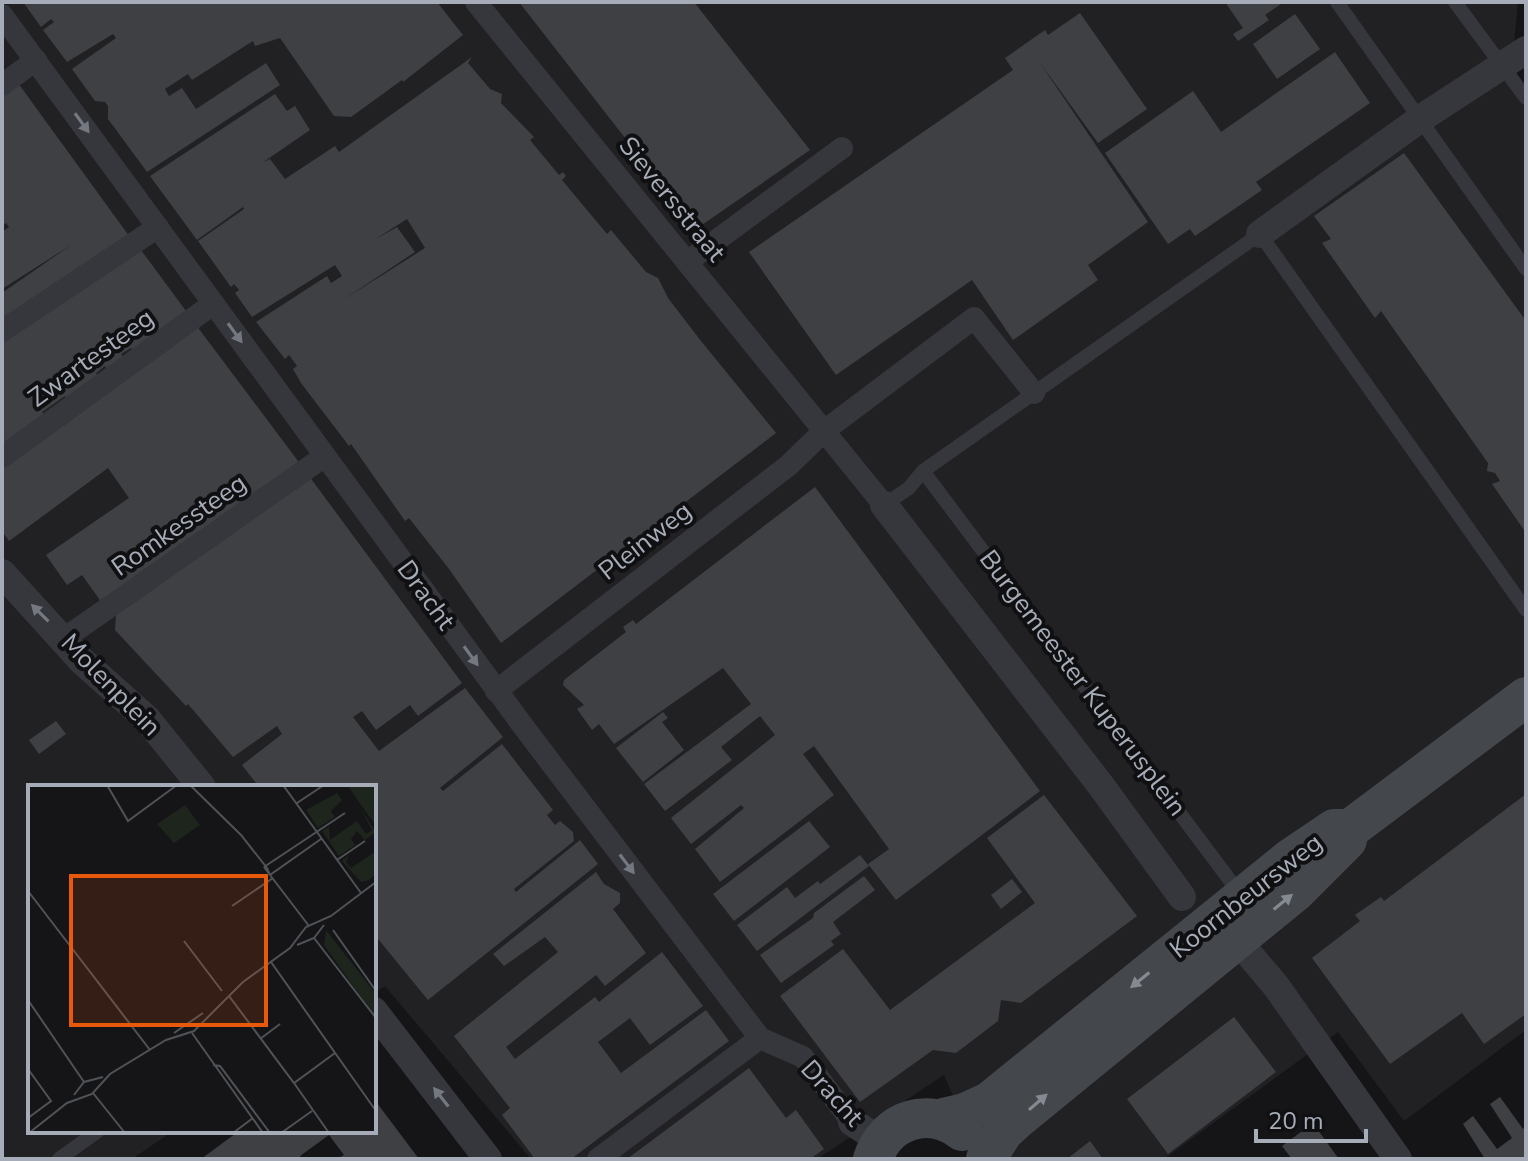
<svg xmlns="http://www.w3.org/2000/svg" width="1528" height="1161" font-family="'Nunito Sans',sans-serif">
<style>
.built{fill:#212124}
.building{fill:#3f4044;fill-rule:evenodd}
.lines{fill:none;stroke-linecap:round;stroke-linejoin:round}
.service{stroke:#36373c;stroke-width:14}
.pedestrian{stroke:#36373c;stroke-width:22}
.minor{stroke:#36373c;stroke-width:28}
.secondary{stroke:#44474c;stroke-width:40}
.oneway{fill:#747880}
.oneway2{fill:#848992}
.labels{text-anchor:middle;dominant-baseline:central;stroke-width:8;stroke-linejoin:round;paint-order:stroke}
.street-label{font-size:26px;fill:#a6adb8;stroke:#101012}
.inset-road{fill:none;stroke:#4f5257;stroke-width:2}
.view{fill:#e8590c;fill-opacity:0.15;stroke:#e8590c;stroke-width:4}
.inset-edge{fill:none;stroke:#a6adb8;stroke-width:4}
</style>
<rect width="100%" height="100%" fill="#151517"/>
<path class="built" d="M2,2H1518L1512,66L1526,87V1030L1404,1121L1338,1032L1164,1159H980L944,1075L817,1159H531L385,986L374,993V787H30V1131H173L132,1159H2Z"/>
<g class="building">
<path d="M23,2H437L463,35L403,82L402,80L351,117L334,116L280,38L255,46L253,41L192,80L188,74L165,89L169,96L182,88L196,109L266,63L280,85L147,172L108,119V106L105,102L95,101L72,69L116,38L113,34L67,62L43,30L54,22L51,19L41,27Z"/>
<path d="M519,2H694L810,150L696,229Z"/>
<path d="M1225,2H1284L1265,15L1269,20L1238,41L1233,34L1243,28Z"/>
<path d="M1080,13L1147,109L1098,143L1038,60L1148,222L1088,265L1098,280L1013,340L972,280L836,375L749,252L1013,70L1005,58L1045,30L1048,35Z"/>
<path d="M1295,14L1320,49L1277,79L1253,44Z"/>
<path d="M1335,52L1370,103L1256,182L1262,190L1195,236L1190,229L1168,244L1105,153L1193,91L1221,132Z"/>
<path d="M472,57L468,63L490,89L502,94L501,103L534,137L530,140L559,175L563,172L566,176L562,180L607,234L611,230L646,272L658,278L668,298L701,341L776,433L501,643L449,569L409,518L405,521L351,444L349,446L301,383L293,369L297,366L289,355L285,359L256,322L327,276L331,283L342,276L335,265L252,317L235,293L239,290L234,284L231,287L198,241L244,209L243,207L197,240L150,176L275,94L287,111L295,106L310,130L262,163L270,159L285,179L335,146L339,152ZM407,219L425,248L343,300L415,252L397,227L374,240Z"/>
<path d="M18,83L132,240L2,326V293L71,245L2,289V232L9,227L6,223L2,226V96Z"/>
<path d="M1404,153L1526,321V533L1492,484L1500,481L1495,473L1487,471L1488,463L1381,311L1375,318L1322,243L1331,239L1314,216Z"/>
<path d="M138,246L189,315L136,354L131,348L121,354L125,359L108,372L105,366L96,373L99,379L69,402L65,396L42,412L46,417L2,449V338Z"/>
<path d="M193,321L301,465L102,603L82,575L67,585L46,555L129,498L108,468L9,541L2,531V462Z"/>
<path d="M309,476L462,683L418,716L410,705L376,730L362,711L353,717L379,751L465,688L503,737L440,788L443,791L502,744L553,810L547,815L555,825L560,821L573,832L574,841L514,889L516,892L580,840L598,864L428,1000L374,934V787H259L242,765L282,734L277,726L233,757L188,704L186,706L115,630L116,614L238,530L235,526Z"/>
<path d="M815,487L1040,791L896,900L868,864L889,849L814,746L803,754L834,795L720,882L695,849L744,808L741,805L691,844L671,818L775,735L760,716L721,747L732,760L665,811L644,784L751,704L723,668L614,744L599,724L592,730L577,709L584,705L563,685L564,680L626,632L623,627L633,620L636,624Z"/>
<path d="M663,712L668,718L662,722L684,750L643,782L616,748Z"/>
<path d="M56,721L66,734L39,754L29,740Z"/>
<path d="M1526,794V1014L1484,1044L1462,1013L1390,1064L1312,958L1360,921L1355,915L1381,897L1384,901Z"/>
<path d="M1044,795L1137,916L1021,1003L1001,1000L998,1021L956,1053L933,1050L860,1102L780,996L843,949L890,1010L1035,903L987,838Z"/>
<path d="M809,821L830,847L734,921L713,894Z"/>
<path d="M860,855L869,866L757,951L737,925L787,887L795,898L818,881L820,884Z"/>
<path d="M596,872L604,884L620,893V903L613,909L646,953L605,986L596,975L506,1047L515,1059L595,997L599,1002L662,952L703,1006L650,1045L630,1018L598,1042L621,1073L706,1010L729,1041L571,1159H535L502,1115L510,1108L454,1036L558,952L545,937L504,966L493,954Z"/>
<path d="M864,876L875,890L833,922L841,934L831,941L834,945L781,983L760,955L813,918L814,913Z"/>
<path d="M1012,879L1022,892L1001,909L991,895Z"/>
<path d="M1234,1017L1276,1072L1168,1154L1127,1099Z"/>
<path d="M749,1068L786,1118L796,1110L824,1149L810,1159H627Z"/>
<path d="M1500,1097L1523,1129L1526,1125V1159H1485L1463,1124L1473,1116L1497,1149L1512,1138L1490,1104Z"/>
<path d="M374,1099L419,1159H337L344,1155L329,1135L300,1156L302,1159H201L239,1131H374Z"/>
<path d="M1313,1123L1333,1151L1339,1159H1292L1282,1146Z"/>
<path d="M1090,1141L1103,1159H1067Z"/>
</g>
<g class="lines">
<g class="service">
<path d="M1337,2L1526,269"/>
<path d="M1455,2L1526,98"/>
<path d="M884,505L909,488L923,471"/>
<path d="M1241,895L923,471L1260,234L1526,610"/>
<path d="M59,1159L98,1131"/>
</g>
<g class="pedestrian">
<path d="M476,2L884,505"/>
<path d="M2,15L523,726L750,1025L760,1038L803,1057L852,1122"/>
<path d="M2,85L36,60"/>
<path d="M687,262L842,148"/>
<path d="M2,331L158,227"/>
<path d="M2,457L213,304"/>
<path d="M65,638L325,456"/>
<path d="M496,691L789,465L824,431L974,318L1034,393"/>
<path d="M598,1159L760,1038"/>
</g>
<g class="minor">
<path d="M1260,234L1420,119L1526,50"/>
<path d="M884,505L1102,787L1182,897"/>
<path d="M2,573L82,661L147,719L202,787"/>
<path d="M1237,940L1276,986L1398,1159"/>
<path d="M374,1011L488,1159"/>
<path d="M852,1122L881,1141"/>
</g>
<g class="secondary">
<path d="M1350,829L1526,697"/>
<path d="M939,1119L965,1113L989,1102L1291,858L1334,829H1350"/>
<path d="M873,1159C886,1119 929,1106 962,1131"/>
<path d="M986,1159L1003,1132L1016,1120L1295,892L1347,840"/>
</g>
</g>
<defs><path id="oneway-solid" d="M-6-.8H1V-3.2L6.5 0L1 3.2V.8H-6Z" transform="scale(2)"/></defs>
<g class="oneway">
<use href="#oneway-solid" transform="translate(82 123) rotate(54)"/>
<use href="#oneway-solid" transform="translate(235 333) rotate(54)"/>
<use href="#oneway-solid" transform="translate(40 613) rotate(-135)"/>
<use href="#oneway-solid" transform="translate(471 656) rotate(54)"/>
<use href="#oneway-solid" transform="translate(627 864) rotate(53)"/>
<use href="#oneway-solid" transform="translate(441 1097) rotate(-128)"/>
</g>
<g class="oneway2">
<use href="#oneway-solid" transform="translate(1283 902) rotate(-39)"/>
<use href="#oneway-solid" transform="translate(1140 980) rotate(141)"/>
<use href="#oneway-solid" transform="translate(1038 1102) rotate(-41)"/>
</g>
<g class="labels">
<g class="street-label">
<text transform="translate(672 199) rotate(51)">Sieversstraat</text>
<text transform="translate(91 358) rotate(-36)">Zwartesteeg</text>
<text transform="translate(179 525) rotate(-35)">Romkessteeg</text>
<text transform="translate(645 541) rotate(-38)">Pleinweg</text>
<text transform="translate(426 595) rotate(54)">Dracht</text>
<text transform="translate(1083 683) rotate(53)">Burgemeester Kuperusplein</text>
<text transform="translate(111 685) rotate(46)">Molenplein</text>
<text transform="translate(1246 896) rotate(-38)">Koornbeursweg</text>
<text transform="translate(832 1093) rotate(48)">Dracht</text>
</g>
</g>
<g transform="translate(28 785)">
<rect width="348" height="348" fill="#151517"/>
<path d="M319,0H348V41ZM309,8L314,15L303,26L307,32L290,43L278,25ZM157,20L172,40L146,58L129,39ZM331,21L348,47L337,55L329,46L323,54L327,60L311,71L294,46L301,42L302,55L329,36L338,49L344,45ZM348,66V89L341,95L333,97L314,76L321,70L318,77L323,83ZM298,145L348,209V233L296,160Z" fill="#1d251d"/>
<path class="inset-road" d="M79,0L100,36L149,0M162,0L213,50L239,83L242,90L236,82M255,0L333,108M269,18L296,0M309,75L337,56M236,82L317,28M0,106L122,265M204,121L245,93M281,141L242,90L293,54M305,145L348,206M286,153L348,233M156,156L194,206M269,160L286,153L296,140M243,177L348,326M215,197L262,163L278,142L303,131L348,97M201,211L266,298L307,268M0,215L56,297M146,248L175,228M164,248L235,348M232,254L252,239M185,280L192,281L242,348M0,284L23,316L0,333M266,298L301,348M65,308L97,348M46,310L56,297L75,292M1,348L39,318L64,309L82,289L138,255L166,246L215,197M205,348L225,333M253,348L284,326"/>
<path class="view" d="M43,91H238V240H43Z"/>
<rect width="348" height="348" class="inset-edge"/>
</g>
<rect width="1528" height="1161" fill="none" stroke="#a6adb8" stroke-width="8"/>
<path d="M1256 1129v12h110v-12" fill="none" stroke="#a6adb8" stroke-width="4"/>
<text x="1268" y="1129" font-size="24" fill="#a6adb8" stroke="#101012" stroke-width="6" paint-order="stroke">20 m</text>
</svg>
